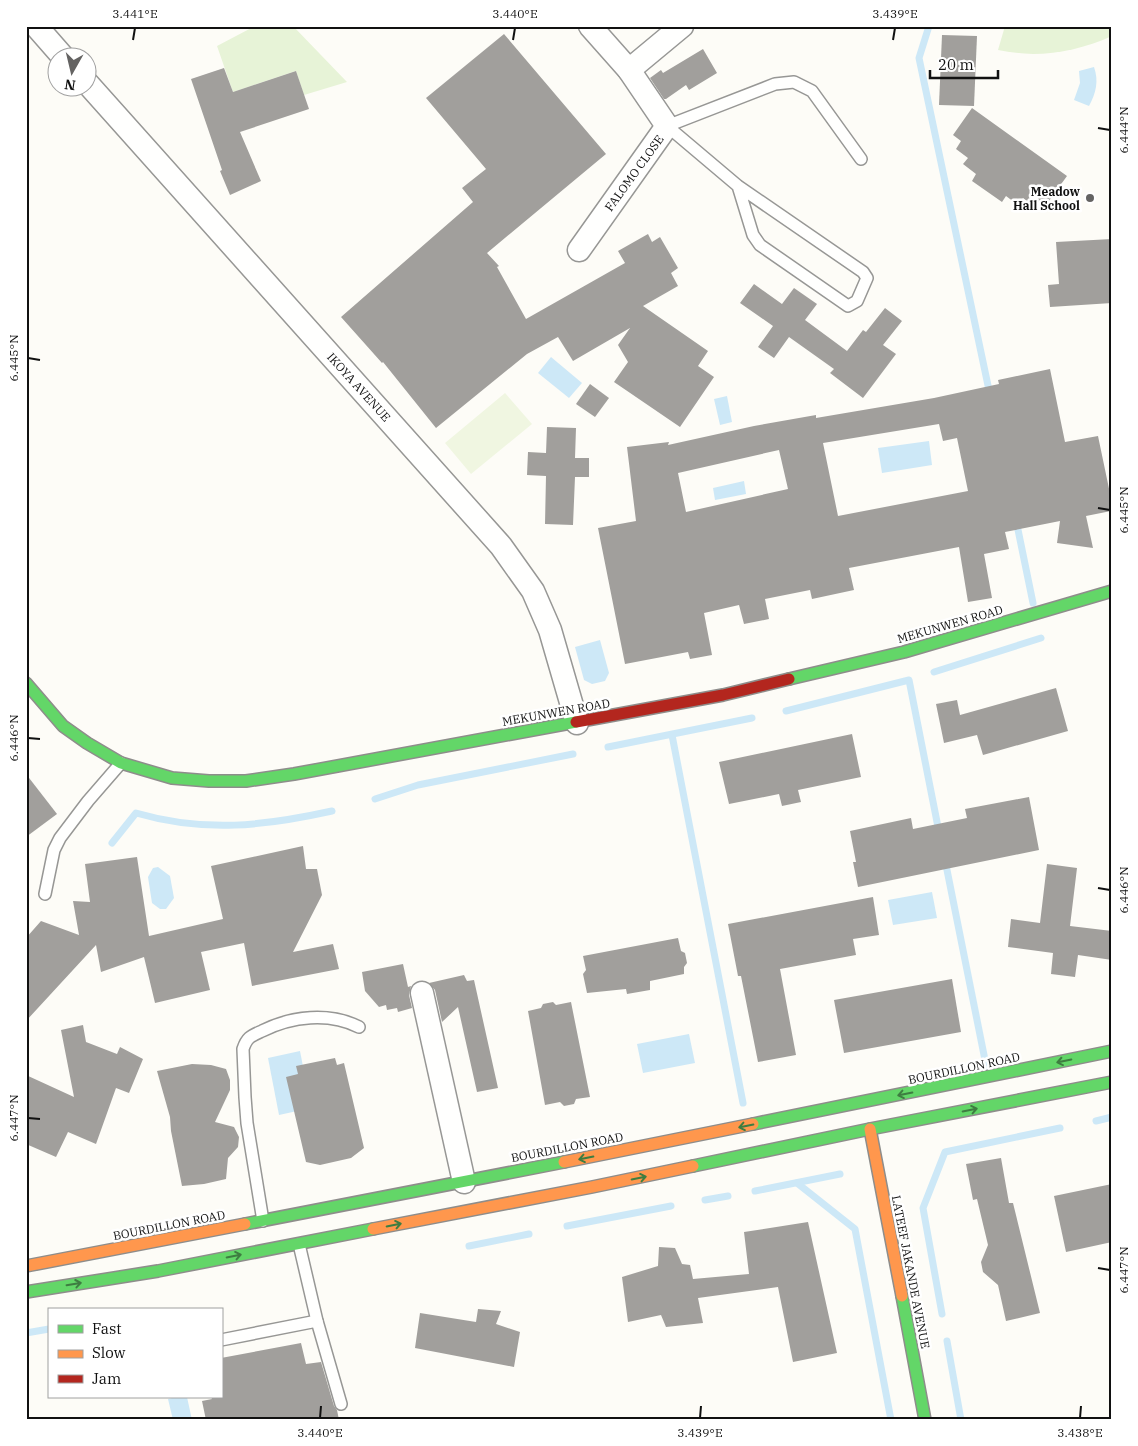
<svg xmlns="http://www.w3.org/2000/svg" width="1138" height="1446" font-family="'IBM Plex Serif',serif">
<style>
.green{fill:#e7f3d7}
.pitch{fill:#f0f6e1}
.water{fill:#cde8f7}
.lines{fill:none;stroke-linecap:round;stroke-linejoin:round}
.stream{stroke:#cde8f7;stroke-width:7}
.building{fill:#a19f9c;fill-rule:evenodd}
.lane-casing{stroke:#979795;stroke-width:14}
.street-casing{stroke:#979795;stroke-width:25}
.fast-casing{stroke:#8e8d8b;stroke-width:14}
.slow-casing{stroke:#8e8d8b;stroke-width:14}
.jam-casing{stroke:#8e8d8b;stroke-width:14}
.lane{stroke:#fffffe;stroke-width:11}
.street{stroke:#fffffe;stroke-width:22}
.fast{stroke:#63d668;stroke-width:11}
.slow{stroke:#ff974d;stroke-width:11}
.jam{stroke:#b3261e;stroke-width:11}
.oneway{stroke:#3e7d41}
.ticks{fill:none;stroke:#111;stroke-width:2}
.poi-dot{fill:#646362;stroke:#fff;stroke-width:2}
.labels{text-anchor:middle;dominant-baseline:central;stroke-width:5;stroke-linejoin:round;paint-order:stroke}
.street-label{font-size:12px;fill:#111;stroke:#fff}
.poi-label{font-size:12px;font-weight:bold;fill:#111;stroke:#fff;text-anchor:end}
.neatline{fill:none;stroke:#111;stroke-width:2}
.ticks-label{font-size:12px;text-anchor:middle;fill:#111}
</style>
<rect width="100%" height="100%" fill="#fdfcf7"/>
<g class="green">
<path d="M255,26H293L347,82L304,95L296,71L233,92L217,46Z"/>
<path d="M1005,26H1112V36C1088,47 1059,54 1033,54C1021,54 1009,52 998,50Z"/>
</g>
<path class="pitch" d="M505,393L532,424L471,474L445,443Z"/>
<g class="water">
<path d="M1094,67C1099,81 1096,93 1089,106L1074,100L1080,83L1079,71Z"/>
<path d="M551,357L582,383L569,398L538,373Z"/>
<path d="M727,396L732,422L720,425L714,399Z"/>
<path d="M929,441L932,465L882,473L878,448Z"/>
<path d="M744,481L746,494L715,500L713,488Z"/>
<path d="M600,640L609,673L605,681L592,684L584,680L575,647Z"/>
<path d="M158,867L170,876L174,898L166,909H160L152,903L148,877L153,868Z"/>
<path d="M932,892L937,918L893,925L888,900Z"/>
<path d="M689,1034L695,1063L643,1073L637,1044Z"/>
<path d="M300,1051L311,1108L279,1115L268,1058Z"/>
<path d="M176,1397H187L192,1420H173L168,1399Z"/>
</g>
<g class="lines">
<g class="stream">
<path d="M929,26L919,58L990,395"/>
<path d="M1016,520L1033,603"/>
<path d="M934,672L1041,638"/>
<path d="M786,711L909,680L939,832"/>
<path d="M672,735L743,1103"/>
<path d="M608,747L752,718"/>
<path d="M375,799L418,785L573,754"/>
<path d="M112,843L136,813C205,833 264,826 332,811"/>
<path d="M945,860L987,1070"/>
<path d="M1096,1121L1112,1117"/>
<path d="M797,1183L855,1229L891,1420"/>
<path d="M755,1191L840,1174"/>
<path d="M705,1200L728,1196"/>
<path d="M567,1226L671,1206"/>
<path d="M469,1246L529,1234"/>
<path d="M942,1314L923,1208L945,1152L1060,1128"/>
<path d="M26,1333L49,1329"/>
<path d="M947,1341L961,1420"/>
</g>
</g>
<g class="building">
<path d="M504,34L606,154L487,253L499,266L497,267L526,319L625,263L618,251L648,234L652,242L660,237L678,268L671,273L678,286L643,306L708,351L698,366L714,377L680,427L614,382L628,362L618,345L630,328L573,361L558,337L527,354L436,428L383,362L382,363L341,317L473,202L462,188L486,169L426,98Z"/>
<path d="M942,35L977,36L974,106L939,105Z"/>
<path d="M703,49L717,73L689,90L686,85L666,99H664L650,78L661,70L663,73Z"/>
<path d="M224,68L233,92L296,71L309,109L240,132L261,181L230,195L220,171L222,170L191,79Z"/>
<path d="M972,108L1067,176L1046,205L1040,200L1035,207L1023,198L1018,205L1006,196L1002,202L972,181L976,174L963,164L968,158L956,149L961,141L953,135Z"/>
<path d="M1112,239V303L1050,307L1048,285L1059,284L1056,242Z"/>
<path d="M754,284L782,304L794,288L817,304L805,320L847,351L863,330L866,332L885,308L902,321L883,345L896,354L863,398L830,373L834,369L789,337L774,358L758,347L773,326L740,303Z"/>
<path d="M1050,369L1065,442L1098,436L1112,503L1111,511L1086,516L1093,548L1057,543L1060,521L1005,532L1009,549L984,554L992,598L968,602L959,547L849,568L854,590L812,599L810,590L765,599L769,619L744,624L739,605L704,613L712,655L690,659L688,652L625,664L598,528L636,521L627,447L669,442L668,445L754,426L816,415V418L934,398L999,384L998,380ZM939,424L943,441L957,438L968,491L838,516L823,443ZM779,450L788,489L686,512L678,473Z"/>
<path d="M590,384L609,398L595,417L576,404Z"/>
<path d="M547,427L576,428L575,458H589V477H575L573,525L545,524L546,476L527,475L528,452L546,453Z"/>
<path d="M1056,688L1068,731L983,755L977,735L944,743L936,704L957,700L960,715Z"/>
<path d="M852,734L861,777L798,790L801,802L782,806L779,794L729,804L719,762Z"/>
<path d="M26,774L57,814L26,837Z"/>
<path d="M1029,797L1039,850L858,887L853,862H856L850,831L911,818L913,829L967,818L965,809Z"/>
<path d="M303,846L306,869H317L322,895L293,952L333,944L339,969L252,986L244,943L201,952L210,990L155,1003L144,957L101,972L96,945L26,1021V938L41,921L79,935L73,901L90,902L85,864L137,857L149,936L223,919L211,866Z"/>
<path d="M1047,864L1077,868L1070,926L1112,931V960L1078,955L1075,977L1051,974L1053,953L1008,947L1011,919L1040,923Z"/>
<path d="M873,897L879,935L853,939L856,955L780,969L796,1055L758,1062L741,976H738L728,924Z"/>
<path d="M678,938L681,951L685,953L687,963L684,967V974L650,981V990L627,994L626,989L587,993L583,974L586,970L583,956Z"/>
<path d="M403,964L408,987L411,986L409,995L412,1008L398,1012L397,1008L387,1010L386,1005L379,1007L365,991L362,972Z"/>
<path d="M464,975L467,981L474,980L498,1088L477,1092L458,1007L442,1022L435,990L429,983Z"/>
<path d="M952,979L961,1032L844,1053L834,1000Z"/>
<path d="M553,1002L556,1005L571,1002L590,1097L576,1099L574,1104L564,1106L560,1102L545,1105L528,1011L541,1008L543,1004Z"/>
<path d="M83,1025L86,1042L117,1054L120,1047L143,1059L129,1093L116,1088L96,1144L68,1132L56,1157L26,1144V1075L74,1097L61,1030Z"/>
<path d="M335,1058L337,1065L344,1063L364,1148L351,1158L320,1165L306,1162L286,1077L298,1074L296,1066Z"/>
<path d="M192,1064L211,1065L226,1069L230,1080V1090L215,1122L234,1127L239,1137L238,1147L228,1158L226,1179L204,1184L182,1186L171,1131L170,1117L157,1071Z"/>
<path d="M1001,1158L1009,1203H1013L1040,1313L1006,1321L998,1285L983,1272L981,1262L988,1245L977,1199L973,1200L966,1164Z"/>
<path d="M1112,1184V1242L1066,1252L1054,1196Z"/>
<path d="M808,1222L837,1353L793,1362L778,1287L698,1298L703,1323L666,1327L661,1315L628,1322L622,1277L658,1266L659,1247L675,1248L682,1264L690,1265L693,1279L749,1274L744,1232Z"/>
<path d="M478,1309L501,1311L496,1324L520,1332L514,1367L415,1348L420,1313L476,1322Z"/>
<path d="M301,1343L306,1364L321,1362L334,1406L337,1410L339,1420H206L202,1401L212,1399L211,1397H221V1358Z"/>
</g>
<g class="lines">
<defs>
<g id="lane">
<path d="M738,186L753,235L760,245L848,306L857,301L867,278L863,272L738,186L667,126L775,84L794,82L812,91L861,159"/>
<path d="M45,894L54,850L60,838L88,801L121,763"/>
<path d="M263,1221L247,1123L245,1097L243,1049C247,1037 251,1036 262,1031C292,1016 329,1012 359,1027"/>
<path d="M299,1244L317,1321L341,1404"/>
<path d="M221,1340L317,1321"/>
</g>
<g id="street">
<path d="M36,26L64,58"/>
<path d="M629,70L682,26"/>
<path d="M88,84L501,546L533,591L550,630L577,723"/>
<path d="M579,250L667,126L629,70L590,26"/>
<path d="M422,993L464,1182"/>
</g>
<g id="fast">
<path d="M789,679L904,652L1112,591"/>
<path d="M26,683L63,726L87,743L121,763L172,778L209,781H246L294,774L576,722"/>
<path d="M753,1124L1112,1051"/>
<path d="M693,1166L870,1129L1112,1082"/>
<path d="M245,1224L564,1162"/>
<path d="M26,1292L158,1271L373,1229"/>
<path d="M902,1296L925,1420"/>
</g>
<g id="slow">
<path d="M870,1129L902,1296"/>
<path d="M564,1162L753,1124"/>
<path d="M373,1229L592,1187L693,1166"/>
<path d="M26,1266L245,1224"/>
</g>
<path id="jam" d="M576,722L723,695L789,679"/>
</defs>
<use href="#lane" class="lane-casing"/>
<use href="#street" class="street-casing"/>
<use href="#fast" class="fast-casing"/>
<use href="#slow" class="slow-casing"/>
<use href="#jam" class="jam-casing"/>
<use href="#lane" class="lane"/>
<use href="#street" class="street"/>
<use href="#fast" class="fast"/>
<use href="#slow" class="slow"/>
<use href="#jam" class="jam"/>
</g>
<defs><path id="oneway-shaft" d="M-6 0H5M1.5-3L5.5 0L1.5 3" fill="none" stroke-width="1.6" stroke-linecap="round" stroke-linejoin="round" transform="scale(1.25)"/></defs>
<g class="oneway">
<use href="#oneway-shaft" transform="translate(1064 1061) rotate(168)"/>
<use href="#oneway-shaft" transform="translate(905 1094) rotate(169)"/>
<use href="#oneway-shaft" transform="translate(970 1110) rotate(-11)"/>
<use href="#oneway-shaft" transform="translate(746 1126) rotate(169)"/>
<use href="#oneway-shaft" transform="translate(586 1158) rotate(169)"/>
<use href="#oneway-shaft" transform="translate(639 1178) rotate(-11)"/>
<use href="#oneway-shaft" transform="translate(394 1225) rotate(-11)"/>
<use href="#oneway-shaft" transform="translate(234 1256) rotate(-11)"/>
<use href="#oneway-shaft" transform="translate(74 1284) rotate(-9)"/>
</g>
<path class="ticks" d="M133,40L135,28M513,40L515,28M893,40L895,28M1098,128L1110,130M28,358L40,360M1098,508L1110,510M28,738L40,739M1098,888L1110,890M28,1118L40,1119M1098,1268L1110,1270M320,1418L321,1406M700,1418L701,1406M1080,1418L1081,1406"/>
<circle class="poi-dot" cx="1090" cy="198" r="5"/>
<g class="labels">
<g class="street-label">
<text transform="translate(634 173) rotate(-54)">FALOMO CLOSE</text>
<text transform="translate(359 387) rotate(48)">IKOYA AVENUE</text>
<text transform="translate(950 624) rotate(-16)">MEKUNWEN ROAD</text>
<text transform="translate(556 712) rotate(-10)">MEKUNWEN ROAD</text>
<text transform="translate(964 1068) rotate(-12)">BOURDILLON ROAD</text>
<text transform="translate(567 1147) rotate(-11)">BOURDILLON ROAD</text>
<text transform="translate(169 1225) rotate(-11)">BOURDILLON ROAD</text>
<text transform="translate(911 1272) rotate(79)">LATEEF JAKANDE AVENUE</text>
</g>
<g class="poi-label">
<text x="1080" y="191">Meadow<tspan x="1080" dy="14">Hall School</tspan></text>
</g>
</g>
<rect width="1138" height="1446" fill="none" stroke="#ffffff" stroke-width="55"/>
<rect x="48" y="1308" width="175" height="90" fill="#ffffff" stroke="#a0a0a0"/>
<rect x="58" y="1325" width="25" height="8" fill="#63d668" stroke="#a0a0a0"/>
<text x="92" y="1334" font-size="15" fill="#111111">Fast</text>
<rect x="58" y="1350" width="25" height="8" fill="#ff974d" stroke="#a0a0a0"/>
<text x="92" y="1358" font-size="15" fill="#111111">Slow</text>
<rect x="58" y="1375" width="25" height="8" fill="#b3261e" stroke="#a0a0a0"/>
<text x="92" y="1384" font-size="15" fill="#111111">Jam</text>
<g transform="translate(72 72) rotate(188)"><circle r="24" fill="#ffffff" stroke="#a0a0a0"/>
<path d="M0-4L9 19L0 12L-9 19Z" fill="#646362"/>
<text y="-8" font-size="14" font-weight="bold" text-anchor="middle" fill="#111111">N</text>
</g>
<path d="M930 70v8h68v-8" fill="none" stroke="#111111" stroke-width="2.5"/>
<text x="938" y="70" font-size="15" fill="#111111" stroke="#ffffff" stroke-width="4" paint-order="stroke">20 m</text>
<rect x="28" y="28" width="1082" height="1390" class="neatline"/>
<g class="ticks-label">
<text x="135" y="18">3.441°E</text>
<text x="515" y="18">3.440°E</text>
<text x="895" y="18">3.439°E</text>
<text transform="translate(1124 130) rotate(-90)" y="4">6.444°N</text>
<text transform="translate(14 358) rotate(-90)" y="4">6.445°N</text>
<text transform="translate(1124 510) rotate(-90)" y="4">6.445°N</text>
<text transform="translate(14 738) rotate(-90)" y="4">6.446°N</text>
<text transform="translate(1124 890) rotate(-90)" y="4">6.446°N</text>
<text transform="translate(14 1118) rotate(-90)" y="4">6.447°N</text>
<text transform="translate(1124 1270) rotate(-90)" y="4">6.447°N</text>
<text x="320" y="1437">3.440°E</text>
<text x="700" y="1437">3.439°E</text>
<text x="1080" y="1437">3.438°E</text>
</g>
</svg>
